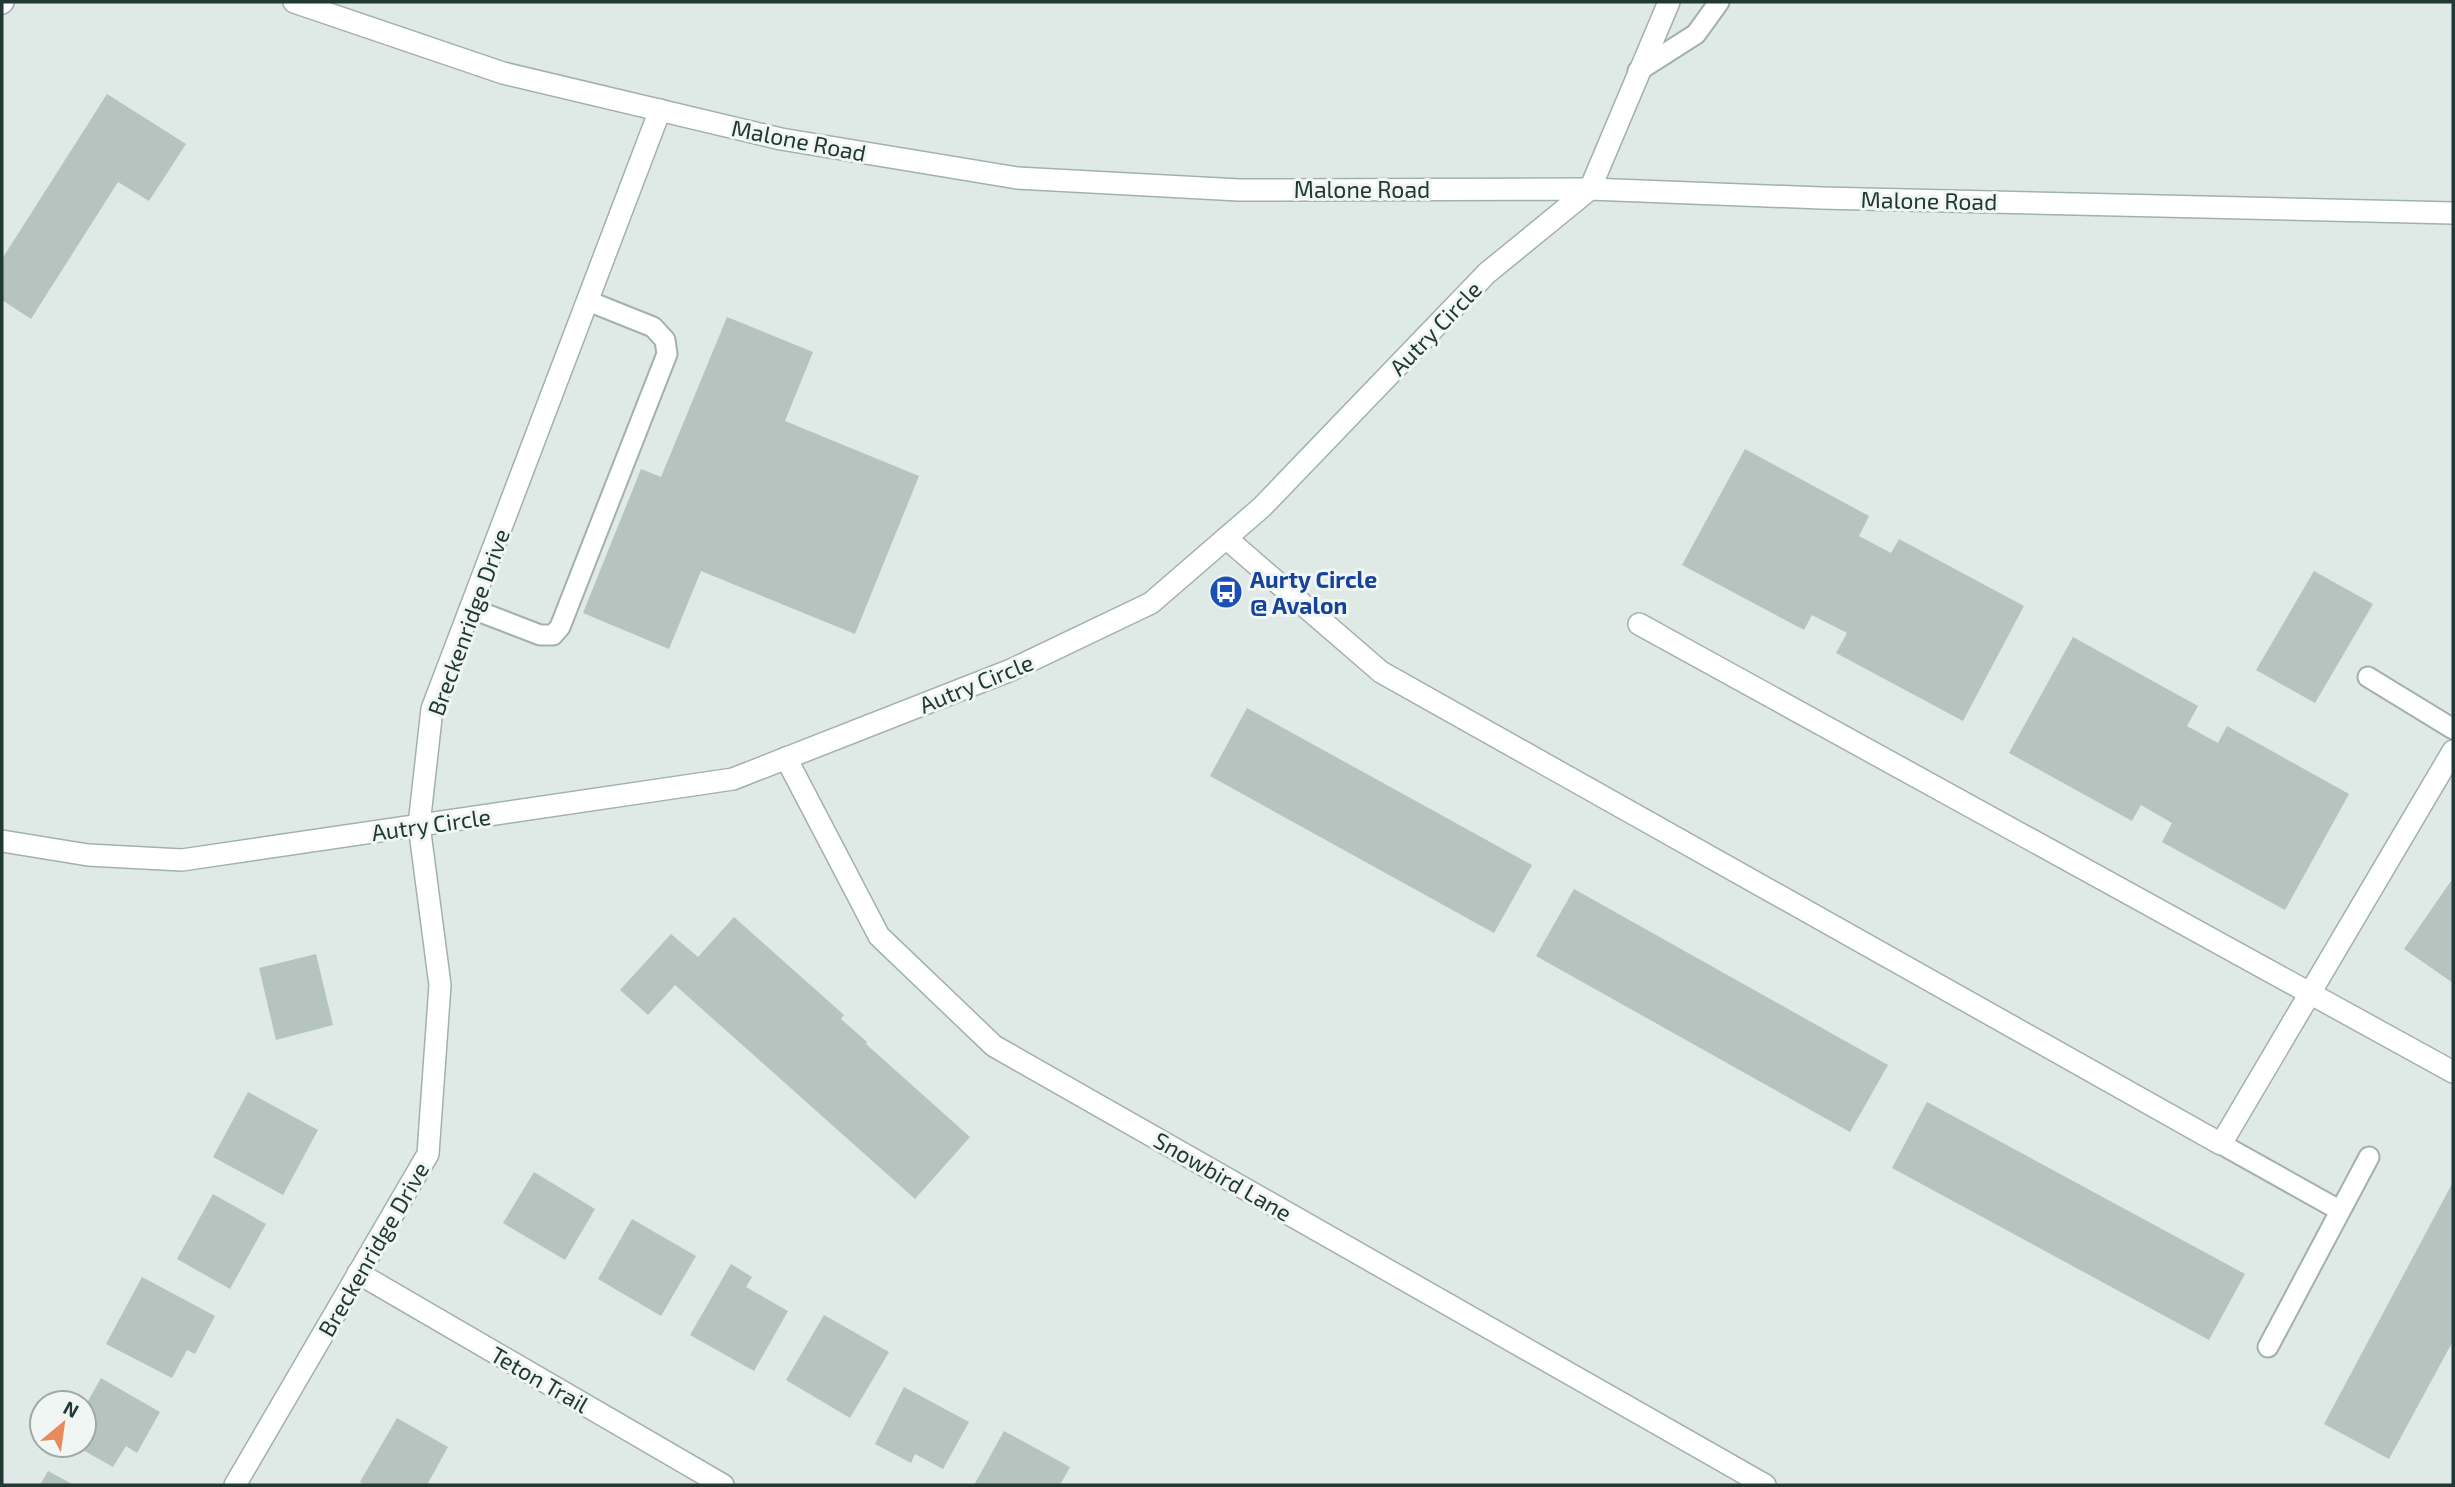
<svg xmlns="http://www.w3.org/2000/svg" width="2455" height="1487" font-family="'Exo 2',sans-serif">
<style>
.building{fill:#b5c4bf}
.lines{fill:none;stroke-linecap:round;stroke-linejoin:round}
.service-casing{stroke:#a2b1ad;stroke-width:23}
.minor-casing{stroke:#a2b1ad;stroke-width:24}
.tertiary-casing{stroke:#a2b1ad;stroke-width:24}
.service{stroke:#fff;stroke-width:19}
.minor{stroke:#fff;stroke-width:21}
.tertiary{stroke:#fff;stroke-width:21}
.labels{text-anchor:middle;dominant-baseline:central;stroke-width:6;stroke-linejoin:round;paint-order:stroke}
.street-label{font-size:23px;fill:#213934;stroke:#f0f6f3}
.transit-label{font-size:23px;font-weight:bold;fill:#164399;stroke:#f0f6f3;text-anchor:start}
</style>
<rect width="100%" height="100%" fill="#dfeae6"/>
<g class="building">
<path d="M107,94L186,144L149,201L118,182L31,319L2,300V259Z"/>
<path d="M727,317L813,352L785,421L919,476L855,634L701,571L669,649L583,613L641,469L661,477Z"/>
<path d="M1745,449L1869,516L1859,536L1891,553L1899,539L2024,606L1963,721L1836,653L1847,633L1812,615L1804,630L1682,565Z"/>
<path d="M2314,571L2373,604L2315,703L2256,670Z"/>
<path d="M2073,637L2198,706L2187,726L2218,743L2227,726L2349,794L2285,910L2162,842L2172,823L2141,805L2132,821L2009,753Z"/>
<path d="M1247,708L1532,865L1494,933L1210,776Z"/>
<path d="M2453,878V983L2404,949Z"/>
<path d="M1574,889L1888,1065L1850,1132L1536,956Z"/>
<path d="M734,917L844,1015L841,1019L867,1042L866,1044L970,1137L915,1199L675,985L648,1015L620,990L671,934L698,957Z"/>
<path d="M316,954L333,1025L276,1040L259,968Z"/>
<path d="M248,1092L318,1130L283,1195L213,1157Z"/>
<path d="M1927,1102L2245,1274L2209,1340L1892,1168Z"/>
<path d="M534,1172L595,1209L565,1260L503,1223Z"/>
<path d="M2453,1182V1341L2389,1459L2324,1424Z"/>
<path d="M213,1194L266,1224L230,1289L177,1259Z"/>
<path d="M632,1219L696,1256L661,1316L598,1279Z"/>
<path d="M731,1264L752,1277L746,1287L788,1311L754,1371L690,1335Z"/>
<path d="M142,1277L215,1316L195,1354L187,1350L172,1378L106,1344Z"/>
<path d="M824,1315L889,1352L850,1418L786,1380Z"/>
<path d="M101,1378L160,1412L137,1453L126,1446L113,1467L74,1445H84V1408Z"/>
<path d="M904,1387L969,1422L943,1469L915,1454L911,1463L875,1444Z"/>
<path d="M397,1418L448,1447L427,1485H365L360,1482Z"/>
<path d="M1004,1431L1070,1467L1060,1485H974Z"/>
<path d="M48,1471L74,1485H40Z"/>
</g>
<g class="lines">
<defs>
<g id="service">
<path d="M1638,71L1696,34L1719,2"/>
<path d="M470,608L540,635H553L560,627L667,354L665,340L653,327L588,301"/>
<path d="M2368,677L2453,729"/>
<path d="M2221,1144L2339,1210"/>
<path d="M2268,1347L2369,1157"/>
</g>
<g id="minor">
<path d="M2,3L3,2"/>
<path d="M1226,538L1381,672L2221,1144L2453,751"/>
<path d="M1639,624L2453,1072"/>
<path d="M786,758L879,936L994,1046L1765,1485"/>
<path d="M2,841L88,855L182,860L733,779L1011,670L1151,603L1262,507L1487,273L1590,189L1669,2"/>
<path d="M358,1273L723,1485"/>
<path d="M235,1485L428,1154L440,985L419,825L432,709L660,110"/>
</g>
<path id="tertiary" d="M294,2L503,73L781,139L1017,178L1239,190L1590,189L1821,198L2453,213"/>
</defs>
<use href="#service" class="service-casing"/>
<use href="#minor" class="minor-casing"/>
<use href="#tertiary" class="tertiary-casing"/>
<use href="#service" class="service"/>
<use href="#minor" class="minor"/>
<use href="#tertiary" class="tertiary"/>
</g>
<defs>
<symbol id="bus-disc" viewBox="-11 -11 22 22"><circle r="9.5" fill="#1a4fb4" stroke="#f0f6f3"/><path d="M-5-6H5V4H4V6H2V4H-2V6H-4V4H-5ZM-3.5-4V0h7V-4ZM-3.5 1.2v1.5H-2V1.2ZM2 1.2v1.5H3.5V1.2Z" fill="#fff"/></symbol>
</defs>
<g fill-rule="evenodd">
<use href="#bus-disc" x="1207" y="573" width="38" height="38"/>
</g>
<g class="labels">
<g class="street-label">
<text transform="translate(799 140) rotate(11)">Malone Road</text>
<text x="1362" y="189">Malone Road</text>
<text transform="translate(1929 200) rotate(1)">Malone Road</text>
<text transform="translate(1435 328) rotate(-46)">Autry Circle</text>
<text transform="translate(468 622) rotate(-70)">Breckenridge Drive</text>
<text transform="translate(976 683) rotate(-22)">Autry Circle</text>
<text transform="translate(431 824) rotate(-8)">Autry Circle</text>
<text transform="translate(1223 1176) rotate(30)">Snowbird Lane</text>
<text transform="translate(373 1249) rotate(-60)">Breckenridge Drive</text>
<text transform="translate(540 1379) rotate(30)">Teton Trail</text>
</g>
<g class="transit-label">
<text x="1250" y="579">Aurty Circle<tspan x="1250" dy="26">@ Avalon</tspan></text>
</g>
</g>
<rect width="2455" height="1487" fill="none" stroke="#213934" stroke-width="7"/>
<g transform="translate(63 1424) rotate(29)"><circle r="33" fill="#f0f6f3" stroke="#9daaa7" stroke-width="2"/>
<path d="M0-5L12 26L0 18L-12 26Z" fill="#e98a5e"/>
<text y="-10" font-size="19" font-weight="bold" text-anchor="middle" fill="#213934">N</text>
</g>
</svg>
